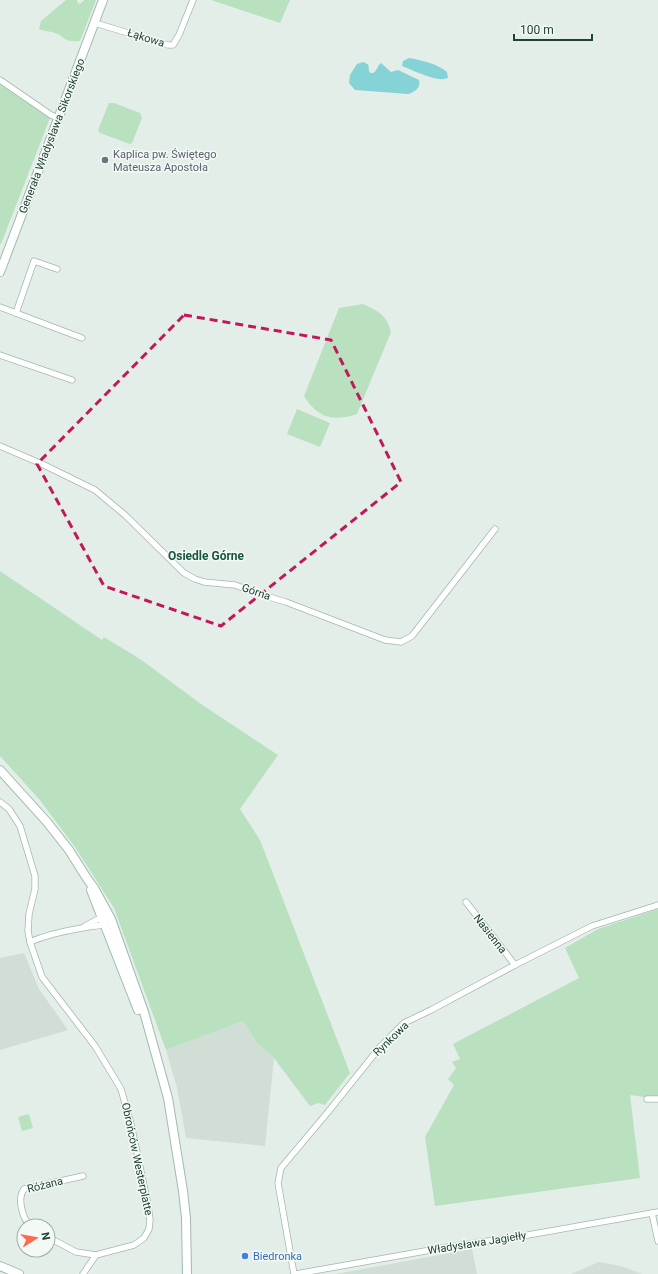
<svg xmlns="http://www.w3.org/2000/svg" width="658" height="1274" font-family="Roboto,sans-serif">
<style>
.built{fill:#d0ded6}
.green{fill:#b9e1c0}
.water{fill:#85d3d7}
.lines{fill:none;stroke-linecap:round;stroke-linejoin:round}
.street-casing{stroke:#a4b7ae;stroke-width:7}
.secondary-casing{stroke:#9fbaae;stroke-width:10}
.street{stroke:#fff;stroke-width:5.5}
.secondary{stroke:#fff;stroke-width:8}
.marked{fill:none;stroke:#c2185b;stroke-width:3;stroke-dasharray:8 5;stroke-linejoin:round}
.worship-dot{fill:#6b7280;stroke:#f3faf6;stroke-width:1.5}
.shop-dot{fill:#3f7fe0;stroke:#f3faf6;stroke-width:1.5}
.labels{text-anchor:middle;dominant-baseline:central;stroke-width:3;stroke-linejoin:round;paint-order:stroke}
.street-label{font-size:11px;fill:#204135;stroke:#f3faf6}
.worship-label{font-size:11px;fill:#5b616d;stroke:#f3faf6;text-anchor:start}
.shop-label{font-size:11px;fill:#366cbe;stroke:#f3faf6;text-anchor:start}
.neighbourhood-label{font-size:12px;font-weight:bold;fill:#1a5541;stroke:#f3faf6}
</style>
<rect width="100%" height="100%" fill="#e2eee7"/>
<g class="built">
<path d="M24,953L39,989L68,1030L0,1050V958Z"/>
<path d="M243,1021L257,1043L274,1058L265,1146L186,1138L177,1088L166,1050Z"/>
<path d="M472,1249L477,1274H336Z"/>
<path d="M599,1262L621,1266L642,1274H571Z"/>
</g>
<g class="green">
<path d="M66,0H77V2L80,4L84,0H96L80,41C63,43 64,35 52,32C47,31 44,31 39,29L41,21Z"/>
<path d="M211,0H290L280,23Z"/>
<path d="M0,84L50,118L1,244H0Z"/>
<path d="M109,103H114L140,113L142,118L132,143L130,144L100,133L98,130Z"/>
<path d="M363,304C378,311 387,315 391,332L357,414C334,422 317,418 304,396L339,308Z"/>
<path d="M297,409L330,423L320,447L287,434Z"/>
<path d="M0,571L102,640L104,637L140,659L201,704L278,755L240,809L260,840L350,1073L325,1105L318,1103L310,1106L274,1058L257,1043L243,1021L166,1050L114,908L75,847L39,799L0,756Z"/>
<path d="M658,909V1099L630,1095L640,1178L435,1206L425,1137L454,1085L448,1079L456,1068L452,1062L460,1059L453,1044L579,978L565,948L598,929Z"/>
<path d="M29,1114L33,1128L22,1131L18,1117Z"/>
</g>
<g class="water">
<path d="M409,58C421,60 438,64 447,72L448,78C437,83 413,70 402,66L403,61Z"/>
<path d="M363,62C372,65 367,68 370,73H373C377,71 377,66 381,63L391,72L398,70L419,80C421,88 415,92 408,94L355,90L349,83L350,75L357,64Z"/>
</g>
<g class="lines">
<defs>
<g id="street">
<path d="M95,23L168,45H173L179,35L193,0"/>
<path d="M0,80L51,115L58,118"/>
<path d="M0,307L82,338"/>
<path d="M16,313L34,261L57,269"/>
<path d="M0,355L72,380"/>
<path d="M0,446L42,464L95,490L125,515L184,573L195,579L204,582L235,585L262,595L286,602L385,640L401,642L412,636L495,529"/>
<path d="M0,802L9,809L20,826L35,876V889L29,914L28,931L30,942L42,977L95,1046L121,1089L131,1124L148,1205L150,1220L149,1229L144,1238L134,1245L96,1255L83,1274"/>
<path d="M466,902L515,965"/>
<path d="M85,926L102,917L104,918"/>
<path d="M30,942C46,935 64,931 82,928C90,926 99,927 106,923"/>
<path d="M647,1099H658"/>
<path d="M652,1213L658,1241"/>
<path d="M31,1226C22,1219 17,1198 24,1189L83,1176"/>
<path d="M48,1237L76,1252L96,1255"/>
<path d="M294,1274L278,1183L281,1168L328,1112L380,1047L404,1023L431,1010L515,965L592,926L658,905"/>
<path d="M296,1274L442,1248L528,1235L658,1212"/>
</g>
<g id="secondary">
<path d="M0,272L103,0"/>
<path d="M0,770L47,822L69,850L88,880L94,888L111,919L128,967L144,1012L168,1098L183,1191L186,1218L187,1274"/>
<path d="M91,890L138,1010"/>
<path d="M0,1266L19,1274"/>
</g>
</defs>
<use href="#street" class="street-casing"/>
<use href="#secondary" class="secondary-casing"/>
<use href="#street" class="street"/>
<use href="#secondary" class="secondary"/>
</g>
<path class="marked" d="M184,315L331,340L401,482L221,626L104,586L37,464Z"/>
<circle class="worship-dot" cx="105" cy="160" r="4"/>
<circle class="shop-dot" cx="245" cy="1256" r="4"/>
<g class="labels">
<g class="street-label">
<text transform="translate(146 38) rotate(17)">Łąkowa</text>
<text transform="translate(52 136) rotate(-69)">Generała Władysława Sikorskiego</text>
<text transform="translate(256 592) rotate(19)">Górna</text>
<text transform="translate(490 934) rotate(52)">Nasienna</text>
<text transform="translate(391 1039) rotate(-44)">Rynkowa</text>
<text transform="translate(137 1159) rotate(78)">Obrońców Westerplatte</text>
<text transform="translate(45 1185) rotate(-14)">Różana</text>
<text transform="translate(477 1243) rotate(-9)">Władysława Jagiełły</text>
</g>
<g class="worship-label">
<text x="113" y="154">Kaplica pw. Świętego<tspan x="113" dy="13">Mateusza Apostoła</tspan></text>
</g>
<g class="shop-label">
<text x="253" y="1256">Biedronka</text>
</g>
<g class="neighbourhood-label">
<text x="206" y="556">Osiedle Górne</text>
</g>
</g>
<g transform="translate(36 1238) rotate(79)"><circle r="19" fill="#f3faf6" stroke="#9fb0a9"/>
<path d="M0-3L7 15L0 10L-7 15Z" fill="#fe6a50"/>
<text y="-6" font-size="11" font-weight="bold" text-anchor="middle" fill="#204135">N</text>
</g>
<path d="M514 34v6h78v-6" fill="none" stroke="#204135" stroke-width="2"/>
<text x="520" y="34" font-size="12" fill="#204135" stroke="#f3faf6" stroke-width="3" paint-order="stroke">100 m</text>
</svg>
